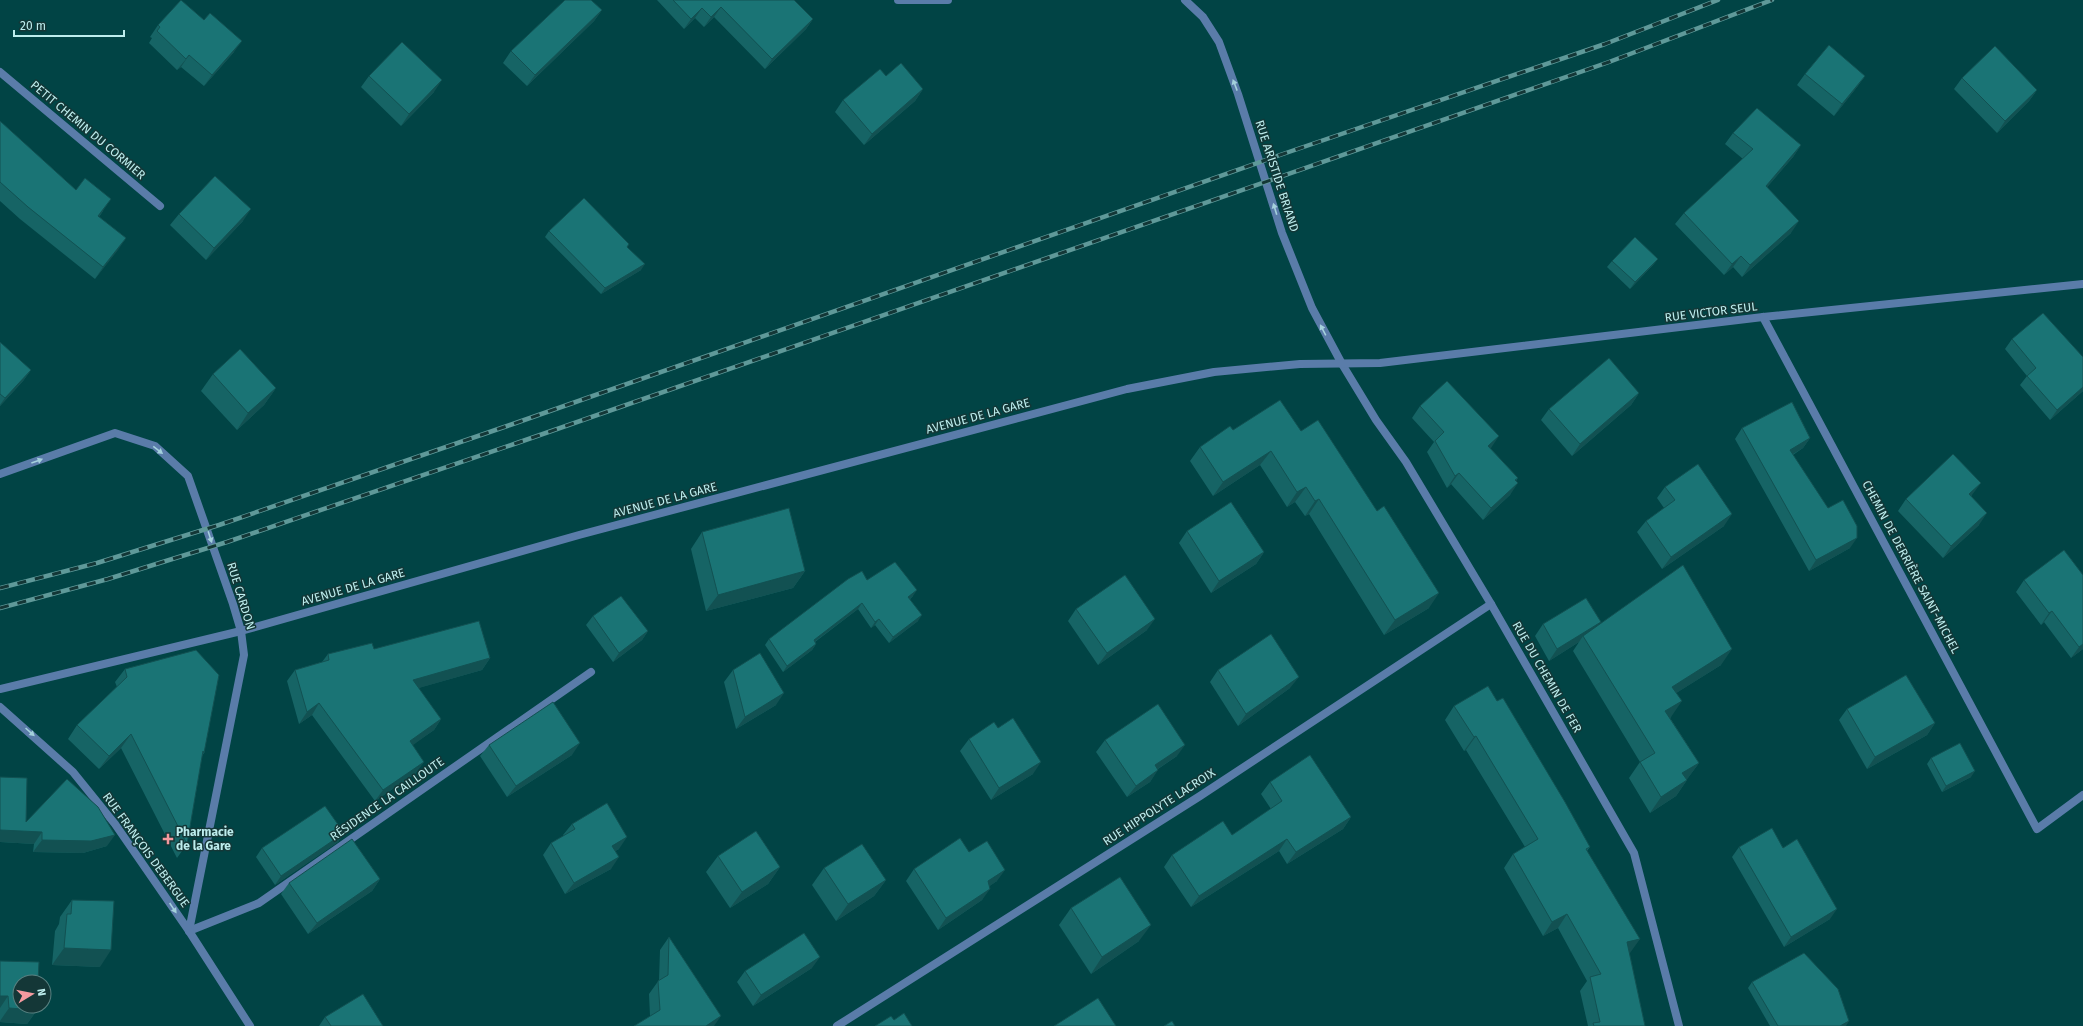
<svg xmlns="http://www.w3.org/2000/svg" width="2083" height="1026" font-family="'Fira Sans',sans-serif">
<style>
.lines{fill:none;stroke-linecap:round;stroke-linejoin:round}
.lane{stroke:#5a7ca9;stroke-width:8}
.street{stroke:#5a7ca9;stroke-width:8}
.rail-casing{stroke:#5f9999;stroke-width:4.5}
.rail{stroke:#143737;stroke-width:3;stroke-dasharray:9;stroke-linecap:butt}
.wall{fill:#166465}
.shaded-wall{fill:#125152}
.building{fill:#1a7475;stroke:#125152}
.oneway{fill:#a4d1dc}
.poi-dot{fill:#f49a9f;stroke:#143737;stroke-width:1.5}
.labels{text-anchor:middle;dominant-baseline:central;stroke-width:3;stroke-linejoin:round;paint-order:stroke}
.street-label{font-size:12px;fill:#bdeded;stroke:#143737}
.poi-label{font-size:12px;font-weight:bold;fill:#bdeded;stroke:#143737;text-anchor:start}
</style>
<rect width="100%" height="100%" fill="#014445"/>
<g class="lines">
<path class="lane" d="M189,931L259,903L591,672"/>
<g class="street">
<path d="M898,0H948"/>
<path d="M1185,0L1203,17L1219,42L1238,94L1282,233L1312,308L1342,364L1376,420L1406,462L1491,604L1634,853L1679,1026"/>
<path d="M0,72L160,206"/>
<path d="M1763,317L2037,829L2083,795"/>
<path d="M0,474L115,433L155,446L188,476L233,604L241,631L244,655L189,931"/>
<path d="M0,689L241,631L579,535L1127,389L1214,372L1300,364L1380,363L1763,317L2083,284"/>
<path d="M0,707L73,772L115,824L189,931L250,1026"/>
<path d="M837,1026L1200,796L1491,604"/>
</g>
<defs>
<g id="rail">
<path d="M0,588L97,563L219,525L510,425L1280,155L1605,44L1718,0"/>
<path d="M0,608L108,579L227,542L517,443L1609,62L1772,0"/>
</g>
</defs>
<use href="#rail" class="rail-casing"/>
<use href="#rail" class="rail"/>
</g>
<g class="wall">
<path d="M657,0H794L813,19L806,29L765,69L714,17L704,27L695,18L684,29Z"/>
<path d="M602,10L594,21L527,86L503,63L511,51Z"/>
<path d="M204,20L234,52L204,86L181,67L177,70L149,43L152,38L150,37L158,25Z"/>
<path d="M1805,74L1865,76L1857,87L1834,116L1797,85Z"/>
<path d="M369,76L434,92L401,126L361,87Z"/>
<path d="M886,76L923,89L915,101L864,145L835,112L843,100Z"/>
<path d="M1962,78L2037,90L2029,101L1997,133L1954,89Z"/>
<path d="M0,121L76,190L103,211L99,217L126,238L95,279L20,219L0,201Z"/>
<path d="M1733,133L1801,145L1793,157L1767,187L1791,233L1742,277L1733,267L1724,275L1675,224L1684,213L1743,159L1725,144Z"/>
<path d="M179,214L243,221L206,260L170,225Z"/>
<path d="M549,231L627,247L641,270L601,294L545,237Z"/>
<path d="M1658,259L1653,265L1630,289L1607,267L1612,261Z"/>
<path d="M2012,339L2083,357V391L2050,420L2020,385L2027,376L2005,349Z"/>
<path d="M0,342L31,370L23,381L0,406Z"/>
<path d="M213,374L276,388L264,405L237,430L201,391Z"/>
<path d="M1639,393L1631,405L1572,456L1541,420L1549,409Z"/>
<path d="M1420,406L1490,448L1518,478L1516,481L1510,495L1483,520L1451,484L1447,488L1427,452L1434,442L1412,418Z"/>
<path d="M1742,428L1810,438L1803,448L1793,455L1850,548L1809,571L1735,439Z"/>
<path d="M1233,430L1301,431L1429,608L1384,635L1309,514L1305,516L1295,502L1287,507L1260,465L1213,496L1190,461L1200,447Z"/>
<path d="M1665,487L1724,526L1662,569L1637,532L1646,521L1664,508L1657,498Z"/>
<path d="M1972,495L1971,496L1979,525L1943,558L1898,511L1906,499Z"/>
<path d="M1187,531L1264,552L1256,564L1211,593L1179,543Z"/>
<path d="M702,532L805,571L793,588L706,611L691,549Z"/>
<path d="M2083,575V649L2071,658L2044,622L2041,625L2016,592L2024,580Z"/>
<path d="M867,580L913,596L910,599L918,621L889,643L875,625L871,628L858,609L815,642L816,644L812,650L783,672L765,645L769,639Z"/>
<path d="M1076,609L1147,630L1098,665L1068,621Z"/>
<path d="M593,616L648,631L642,640L613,662L586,625Z"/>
<path d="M1543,624L1598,625L1721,665L1676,693L1671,717L1670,718L1699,763L1687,779V780L1676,796L1650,813L1629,778L1640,762L1573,651L1579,642L1549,661L1535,636Z"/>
<path d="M374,649L490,658L482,670L418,688L441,719L434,730L412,745L416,773L375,801L312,715L299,724L287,681L295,670L322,662L328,654Z"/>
<path d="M125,669L204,753L202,756L187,844L177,858L121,748L99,769L68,739L77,725L117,687L115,682Z"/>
<path d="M733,670L776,705L736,729L724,682Z"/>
<path d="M1218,670L1290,688L1238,726L1210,682Z"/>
<path d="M1454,706L1590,847L1587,851L1630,953H1629L1645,1026H1588L1580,991L1587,981L1558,928L1543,936L1504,868L1513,854L1525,847L1466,750L1464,751L1445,720Z"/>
<path d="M1847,709L1935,723L1927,735L1867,769L1839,720Z"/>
<path d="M998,728L1033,774L991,800L960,751L969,739Z"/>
<path d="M1105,740L1177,756L1158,769L1150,782L1127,797L1096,752Z"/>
<path d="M489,745L572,755L507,797L480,756Z"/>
<path d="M1931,758L1971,777L1942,792L1927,764Z"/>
<path d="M0,777L26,822L107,846L83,853L33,852L34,844L0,842Z"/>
<path d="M1270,782L1351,817L1343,829L1287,864L1279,851L1191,907L1164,867L1172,855L1232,835L1271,809L1261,794Z"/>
<path d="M572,824L619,849L615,851L611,869L565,894L543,855L551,843L564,836L563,835Z"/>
<path d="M344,833L338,842L275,885L256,857L262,848Z"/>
<path d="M1739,847L1783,848L1830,919L1784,947L1732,857Z"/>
<path d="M969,852L997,881L989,886L982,900L938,930L906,881L914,869Z"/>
<path d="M718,856L780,867L768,884L730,908L706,872Z"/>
<path d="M824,868L886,880L874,896L836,921L812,885Z"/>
<path d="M380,879L372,891L308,934L281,894L289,883Z"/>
<path d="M72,900L100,967L52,965L55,931L59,924L60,917Z"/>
<path d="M1071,908L1139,941L1091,974L1059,925Z"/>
<path d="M669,937L721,1016H650L649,994L659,980L660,950Z"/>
<path d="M0,961L37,1010L27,1024L0,1022Z"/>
<path d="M812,968L753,1006L737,982L745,971Z"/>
<path d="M1752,982L1846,1026H1770L1748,988Z"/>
<path d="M325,1017L383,1026H319Z"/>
</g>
<g class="shaded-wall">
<path d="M721,7L714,17L704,27L711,17Z"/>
<path d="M702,8L695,18L684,29L691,19Z"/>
<path d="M602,10L594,21L527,86L535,75Z"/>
<path d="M813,19L806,29L765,69L772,59Z"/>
<path d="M242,41L234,52L204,86L212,75Z"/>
<path d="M189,55L181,67L177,70L186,59Z"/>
<path d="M1865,76L1857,87L1834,116L1842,104Z"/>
<path d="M442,80L434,92L401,126L409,114Z"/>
<path d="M923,89L915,101L864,145L872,134Z"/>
<path d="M2037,90L2029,101L1997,133L2005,121Z"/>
<path d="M1801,145L1793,157L1758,198L1766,186Z"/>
<path d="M111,199L103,211L90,228L98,216Z"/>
<path d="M251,209L243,221L206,260L214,248Z"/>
<path d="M1799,221L1791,233L1742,277L1750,265Z"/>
<path d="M126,238L118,250L95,279L103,267Z"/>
<path d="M1741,256L1733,267L1724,275L1732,264Z"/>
<path d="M1658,259L1653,265L1630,289L1635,282Z"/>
<path d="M645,264L641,270L601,294L605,288Z"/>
<path d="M31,370L23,381L0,406V405L5,398Z"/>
<path d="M2083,387V391L2050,420L2057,410Z"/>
<path d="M276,388L264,405L237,430L248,413Z"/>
<path d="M1639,393L1631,405L1572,456L1580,444Z"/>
<path d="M1499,436L1491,448L1480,457L1488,446Z"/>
<path d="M1810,438L1803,448L1783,460L1790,450Z"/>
<path d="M1271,451L1260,465L1213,496L1223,482Z"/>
<path d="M1459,473L1451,484L1447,488L1455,476Z"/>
<path d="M1518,483L1510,495L1483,520L1491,508Z"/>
<path d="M1981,483L1972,495L1961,506L1969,494Z"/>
<path d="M1306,487L1295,502L1287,507L1297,492Z"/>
<path d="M1319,499L1309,514L1305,516L1315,501Z"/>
<path d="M1987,513L1979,525L1943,558L1951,546Z"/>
<path d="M1732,514L1724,526L1662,569L1671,557Z"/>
<path d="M1857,538L1850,548L1809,571L1816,560Z"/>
<path d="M1264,552L1256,564L1211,593L1219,581Z"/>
<path d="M805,571L793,588L706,611L718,595Z"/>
<path d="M917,590L913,596L904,603L908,597Z"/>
<path d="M1439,593L1429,608L1384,635L1395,620Z"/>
<path d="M862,603L858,609L809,646L814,640Z"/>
<path d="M2052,611L2044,622L2041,625L2049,613Z"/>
<path d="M922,615L918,621L889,643L893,637Z"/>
<path d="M879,619L875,625L871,628L875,622Z"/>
<path d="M1155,619L1147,630L1098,665L1107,653Z"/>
<path d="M1601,622L1593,633L1583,636L1579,642L1549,661L1557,649Z"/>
<path d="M648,631L642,640L613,662L619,653Z"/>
<path d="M816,644L812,650L783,672L787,666Z"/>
<path d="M2083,644V649L2071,658L2079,647Z"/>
<path d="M1732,649L1721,665L1662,702L1672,687Z"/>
<path d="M490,658L482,670L405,692L413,680Z"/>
<path d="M1299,677L1290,688L1238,726L1246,714Z"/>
<path d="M784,693L776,705L736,729L745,717Z"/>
<path d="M1682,701L1671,717L1654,727L1665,711Z"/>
<path d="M319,703L312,715L299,724L307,712Z"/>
<path d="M441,719L434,730L402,753L410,741Z"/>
<path d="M1935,723L1927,735L1867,769L1875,757Z"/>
<path d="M131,734L121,748L99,769L109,756Z"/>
<path d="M1476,736L1466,750L1464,751L1474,737Z"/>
<path d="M580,743L572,755L507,797L516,786Z"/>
<path d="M1185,745L1177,756L1147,776L1155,765Z"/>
<path d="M424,762L416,773L375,801L383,790Z"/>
<path d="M1041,762L1033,774L991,800L999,788Z"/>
<path d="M1699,763L1688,778L1671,789L1682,773Z"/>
<path d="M1158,770L1150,782L1127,797L1136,786Z"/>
<path d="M1975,771L1971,777L1942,792L1946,786Z"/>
<path d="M1687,780L1676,796L1650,813L1661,797Z"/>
<path d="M1351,817L1343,829L1287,864L1296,852Z"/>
<path d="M0,830L42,832L34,844L0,842Z"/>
<path d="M344,833L338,842L275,885L281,876Z"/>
<path d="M115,835L107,846L83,853L33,852L42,840Z"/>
<path d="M627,837L619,849L604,857L612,846Z"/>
<path d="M1287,839L1279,851L1191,907L1199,896Z"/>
<path d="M619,857L611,869L565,894L574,883Z"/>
<path d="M780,867L768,884L730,908L742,892Z"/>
<path d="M1005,870L997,881L980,893L988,881Z"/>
<path d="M380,879L372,891L308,934L317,923Z"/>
<path d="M886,880L874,896L836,921L848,904Z"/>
<path d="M990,889L982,900L938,930L946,918Z"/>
<path d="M1837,909L1830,919L1784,947L1791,937Z"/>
<path d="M1567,914L1558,928L1543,936L1552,922Z"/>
<path d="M1151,925L1139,941L1091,974L1102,957Z"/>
<path d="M1640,939L1630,953L1617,956L1627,942Z"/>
<path d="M64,948L111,950L100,967L52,965Z"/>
<path d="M820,957L812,968L753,1006L761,995Z"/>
<path d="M0,996H8L0,1008Z"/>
<path d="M9,1008L37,1010L27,1024L0,1022V1021Z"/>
<path d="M721,1016L714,1026H706Z"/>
<path d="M1849,1021L1846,1026H1840Z"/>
</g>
<g class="building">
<path d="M181,0L204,20L210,13L242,41L212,75L189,55L186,59L157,31L160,27L158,25Z"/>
<path d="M565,0H591L602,10L535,75L511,51Z"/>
<path d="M673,0H794L813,19L772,59L721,7L711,17L702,8L691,19Z"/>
<path d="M402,42L442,80L409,114L369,76Z"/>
<path d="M1829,45L1865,76L1842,104L1805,74Z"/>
<path d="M1995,46L2037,90L2005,121L1962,78Z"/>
<path d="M901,63L923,89L872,134L843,100L880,69L886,76Z"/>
<path d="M1757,108L1801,145L1766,186L1799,221L1750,265L1741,256L1732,264L1684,213L1753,149L1733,133Z"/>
<path d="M0,121L76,190L85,178L111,199L98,216L126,238L103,267L28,207L0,182Z"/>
<path d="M215,176L251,209L214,248L179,214Z"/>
<path d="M584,198L629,244L627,247L645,264L605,288L549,231Z"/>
<path d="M1635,237L1658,259L1635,282L1612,261Z"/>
<path d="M2043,313L2083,357V387L2057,410L2027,376L2036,368L2012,339Z"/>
<path d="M0,342L31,370L5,398L0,394Z"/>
<path d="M240,349L276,388L248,413L213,374Z"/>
<path d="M1609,358L1639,393L1580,444L1549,409Z"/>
<path d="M1447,381L1499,436L1488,446L1518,478L1515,480L1518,483L1491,508L1459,473L1455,476L1435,441L1444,432L1420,406Z"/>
<path d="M1280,400L1301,431L1318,420L1377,511L1384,506L1439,593L1395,620L1319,499L1315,501L1306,487L1297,492L1271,451L1223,482L1200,447L1230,426L1233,430Z"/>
<path d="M1792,402L1810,438L1790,450L1828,508L1843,500L1857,526V538L1816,560L1742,428Z"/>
<path d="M1953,454L1981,483L1969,494L1987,513L1951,546L1906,499Z"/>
<path d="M1698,464L1732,514L1671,557L1646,521L1675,500L1665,487Z"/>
<path d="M1231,502L1264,552L1219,581L1187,531Z"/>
<path d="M789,508L805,571L718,595L702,532Z"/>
<path d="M2064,550L2083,575V644L2079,647L2052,611L2049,613L2024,580Z"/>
<path d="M895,562L917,590L908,597L922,615L893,637L879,619L875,622L862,603L814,640L816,644L787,666L769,639L848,579L862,571L867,580Z"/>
<path d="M1683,565L1732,649L1672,687L1682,701L1665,711L1699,763L1682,773L1687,780L1661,797L1640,762L1655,753L1583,636Z"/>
<path d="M1125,575L1155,619L1107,653L1076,609Z"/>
<path d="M621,596L648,631L619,653L593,616Z"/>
<path d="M1586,598L1601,622L1557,649L1543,624Z"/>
<path d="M479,621L490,658L413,680L441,719L410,741L424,762L383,790L319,703L307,712L295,670L329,660L328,654L372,643L374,649Z"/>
<path d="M1271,634L1299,677L1246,714L1218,670Z"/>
<path d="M196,650L219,675L204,753L203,751L187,844L131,734L109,756L77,725L127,677L125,669Z"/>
<path d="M760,653L784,693L745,717L733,670Z"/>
<path d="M1906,675L1935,723L1875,757L1847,709Z"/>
<path d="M1488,686L1497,701L1503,698L1565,802L1590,847L1586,849L1640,939L1627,942L1645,1026H1594L1593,1023L1600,1022L1590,977L1601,974L1567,914L1552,922L1513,854L1538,839L1476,736L1474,737L1454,706Z"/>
<path d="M553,702L580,743L516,786L489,745Z"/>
<path d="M1158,704L1185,745L1155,765L1158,770L1136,786L1105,740Z"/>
<path d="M1013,718L1041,762L999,788L969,739L994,722L998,728Z"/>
<path d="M1960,743L1975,771L1946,786L1931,758Z"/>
<path d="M1310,755L1351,817L1296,852L1287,839L1199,896L1172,855L1223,821L1232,835L1282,801L1270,782Z"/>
<path d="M0,777L27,778L26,822L67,779L98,807L115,835L91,841L42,840V832L0,830Z"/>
<path d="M607,803L627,837L612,846L619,857L574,883L551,843L575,829L572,824Z"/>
<path d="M325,806L344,833L281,876L262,848Z"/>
<path d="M1772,828L1783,848L1797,839L1837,909L1791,937L1739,847Z"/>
<path d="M756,831L780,867L742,892L718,856Z"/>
<path d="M960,838L969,852L987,841L1005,870L988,881L990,889L946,918L914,869Z"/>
<path d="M352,839L380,879L317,923L289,883Z"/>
<path d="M862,844L886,880L848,904L824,868Z"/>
<path d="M1120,877L1151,925L1102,957L1071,908Z"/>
<path d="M72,900L114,901L111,950L64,948L67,914H71Z"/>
<path d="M804,933L820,957L761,995L745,971Z"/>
<path d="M669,937L721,1016L706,1026H634L660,1010L658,981L668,975Z"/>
<path d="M1804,953L1838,989L1849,1021L1840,1026H1778L1752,982Z"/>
<path d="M0,961L39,962L38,982H20V1006H37V1010L9,1008L8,996H0Z"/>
<path d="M363,994L383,1026H331L325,1017Z"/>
<path d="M1098,998L1116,1026H1054Z"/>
<path d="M904,1013L912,1026H875L891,1016L894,1020Z"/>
<path d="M1172,1021L1175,1026H1164Z"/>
</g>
<defs><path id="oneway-solid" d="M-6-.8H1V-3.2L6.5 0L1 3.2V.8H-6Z"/></defs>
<g class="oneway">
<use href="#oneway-solid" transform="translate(1235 85) rotate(-111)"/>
<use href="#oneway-solid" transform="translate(1275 209) rotate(-107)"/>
<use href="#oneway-solid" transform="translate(1323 330) rotate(-118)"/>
<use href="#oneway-solid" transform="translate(158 450) rotate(38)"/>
<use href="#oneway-solid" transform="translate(37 461) rotate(-20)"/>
<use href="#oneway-solid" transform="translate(210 537) rotate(72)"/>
<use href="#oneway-solid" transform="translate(30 732) rotate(42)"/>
<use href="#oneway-solid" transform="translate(173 908) rotate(56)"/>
</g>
<path class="poi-dot" d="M166 833h4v4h4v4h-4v4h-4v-4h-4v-4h4z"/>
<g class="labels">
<g class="street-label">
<text transform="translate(88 130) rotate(40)">PETIT CHEMIN DU CORMIER</text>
<text transform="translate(1277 176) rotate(72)">RUE ARISTIDE BRIAND</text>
<text transform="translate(1711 312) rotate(-7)">RUE VICTOR SEUL</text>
<text transform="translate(978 416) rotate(-15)">AVENUE DE LA GARE</text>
<text transform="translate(665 500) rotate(-15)">AVENUE DE LA GARE</text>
<text transform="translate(1911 567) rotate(62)">CHEMIN DE DERRIÈRE SAINT-MICHEL</text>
<text transform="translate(353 587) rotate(-16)">AVENUE DE LA GARE</text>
<text transform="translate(241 596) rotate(73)">RUE CARDON</text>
<text transform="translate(1547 677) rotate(60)">RUE DU CHEMIN DE FER</text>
<text transform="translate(387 799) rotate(-35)">RÉSIDENCE LA CAILLOUTE</text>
<text transform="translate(1159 807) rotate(-33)">RUE HIPPOLYTE LACROIX</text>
<text transform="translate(146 850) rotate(54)">RUE FRANÇOIS DEBERGUE</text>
</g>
<g class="poi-label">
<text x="176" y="832">Pharmacie<tspan x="176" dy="14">de la Gare</tspan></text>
</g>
</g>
<g transform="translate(32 994) rotate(80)"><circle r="19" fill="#143737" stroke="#588080"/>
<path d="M0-3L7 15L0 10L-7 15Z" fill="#f49a9f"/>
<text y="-6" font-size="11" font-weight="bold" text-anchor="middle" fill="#bdeded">N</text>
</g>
<path d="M14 30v6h110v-6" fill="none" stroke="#bdeded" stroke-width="2"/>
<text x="20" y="30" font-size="12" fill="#bdeded" stroke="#143737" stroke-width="3" paint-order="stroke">20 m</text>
</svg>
